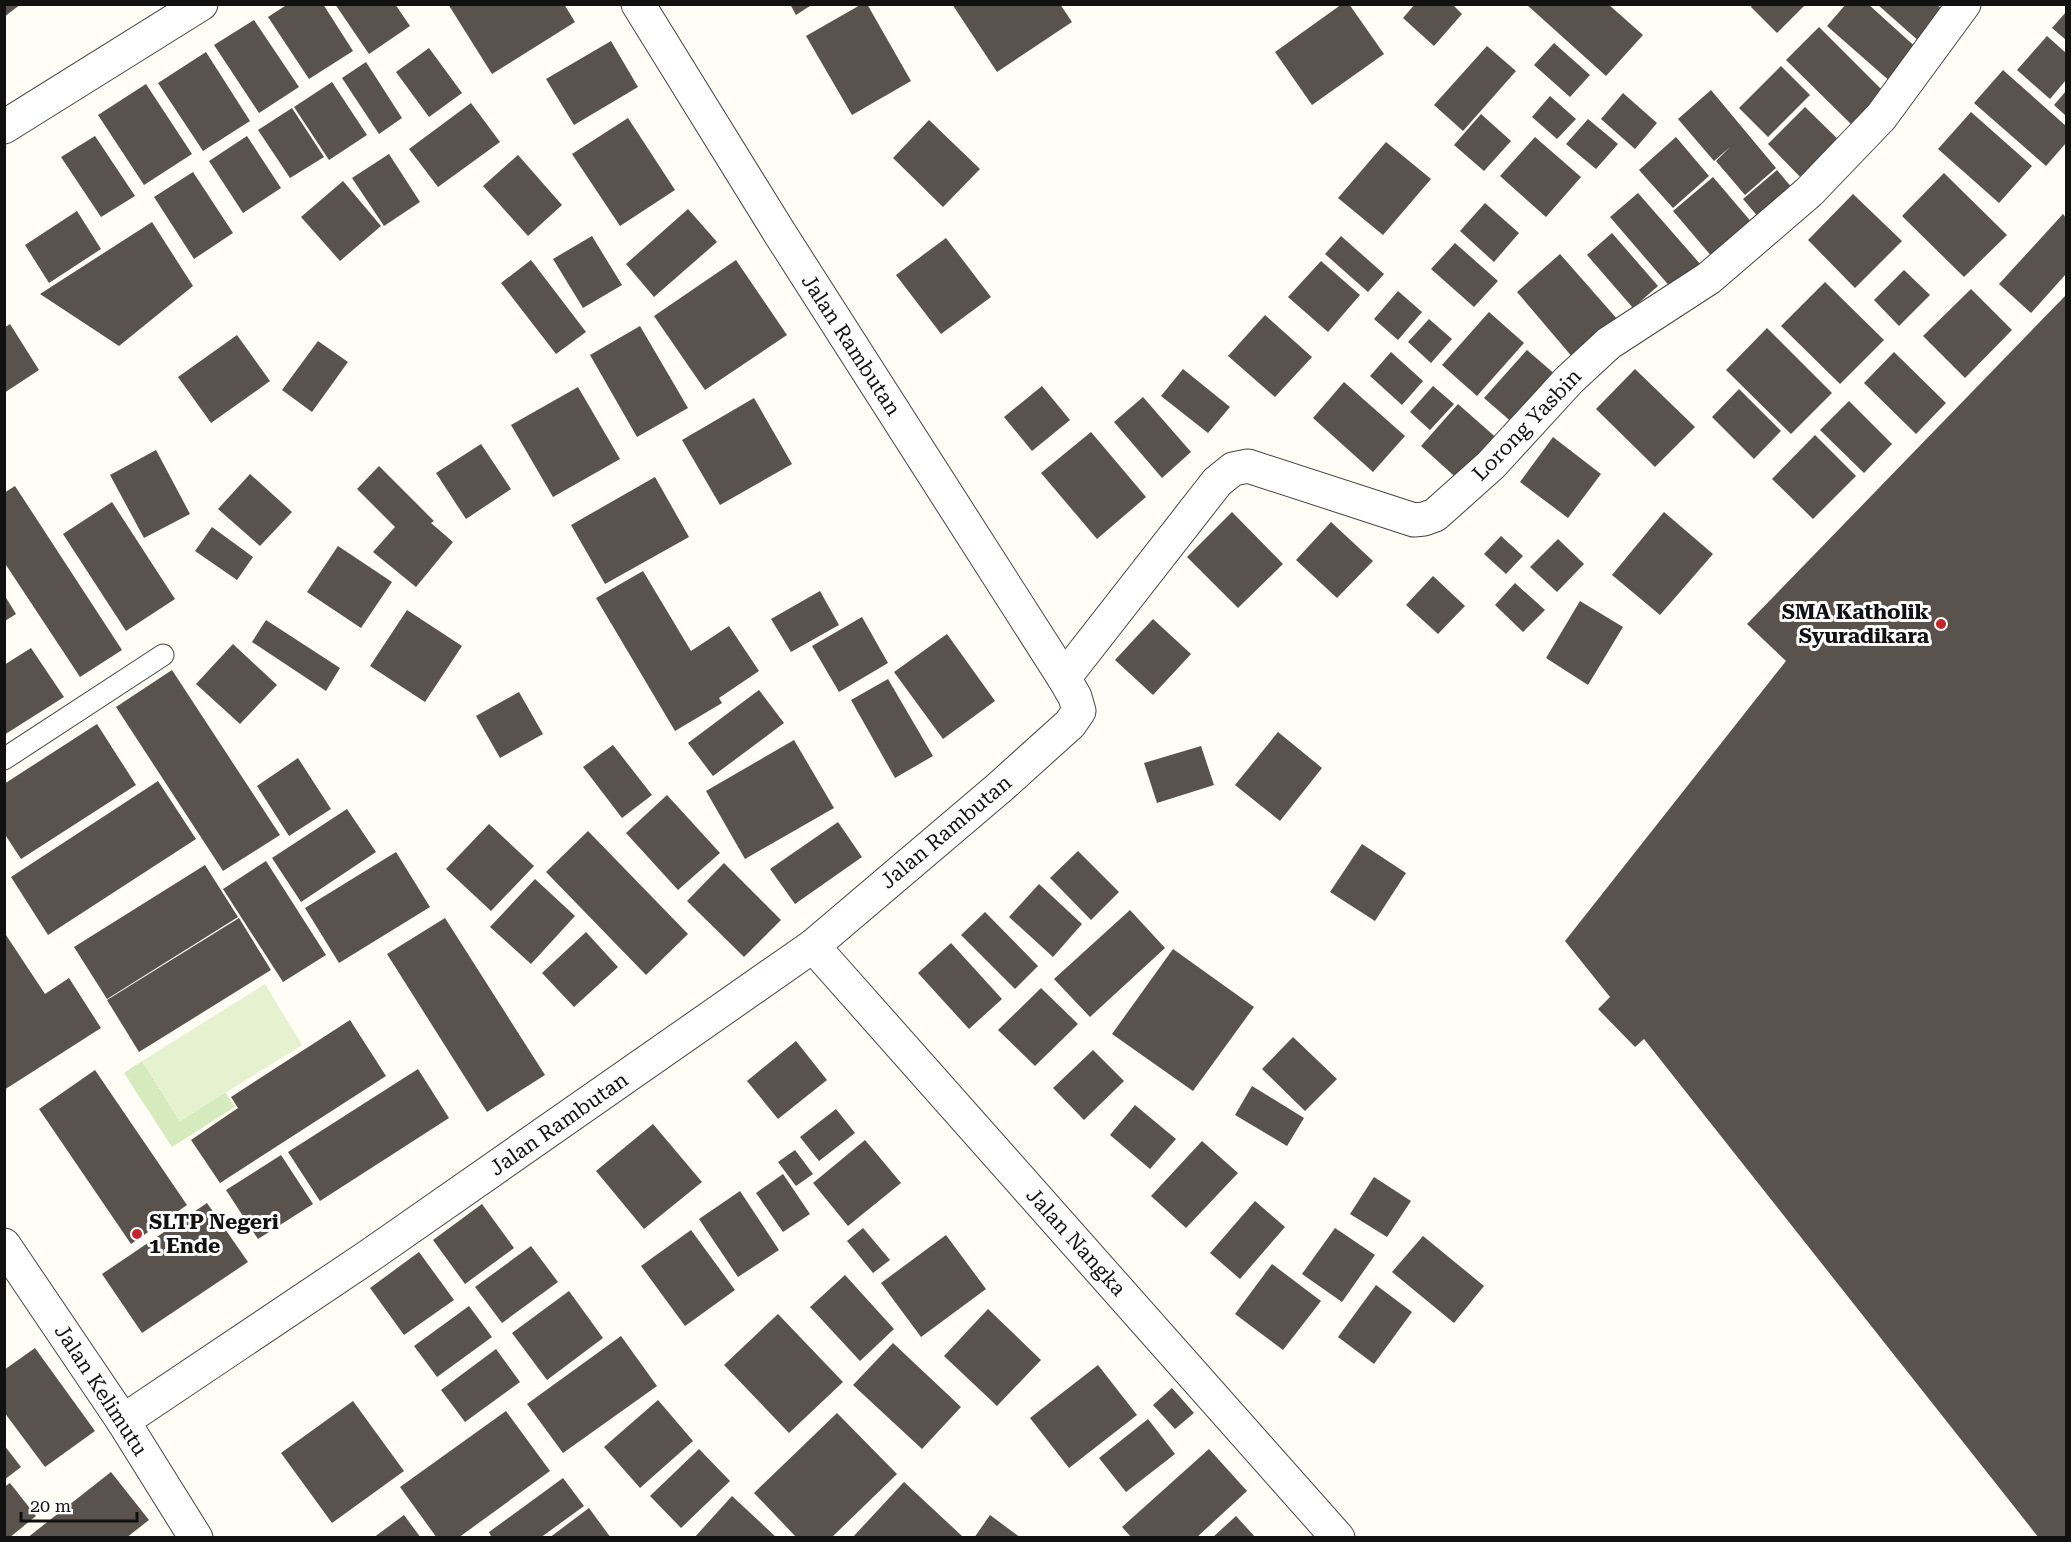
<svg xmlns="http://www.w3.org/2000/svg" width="2071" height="1542" font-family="'Roboto Serif',serif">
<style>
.green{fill:#d5ebbd}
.pitch{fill:#e6f2cf}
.building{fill:#5a524d}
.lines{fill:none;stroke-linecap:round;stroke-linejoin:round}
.service-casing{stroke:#444;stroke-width:23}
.minor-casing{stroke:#444;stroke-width:35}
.tertiary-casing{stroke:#444;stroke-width:35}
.service{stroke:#fff;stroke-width:21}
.minor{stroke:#fff;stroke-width:33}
.tertiary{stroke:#fff;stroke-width:33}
.poi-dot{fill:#c4262e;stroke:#fff;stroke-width:2}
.labels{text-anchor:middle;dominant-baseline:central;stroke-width:6;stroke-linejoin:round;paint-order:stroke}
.street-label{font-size:21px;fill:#111;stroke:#fff}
.poi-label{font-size:21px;font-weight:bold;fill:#111;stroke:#fff;text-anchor:end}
</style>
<rect width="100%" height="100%" fill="#fffdf5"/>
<path class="green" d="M142,1061L180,1121L225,1092L235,1107L172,1147L124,1073Z"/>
<path class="pitch" d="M265,984L302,1045L180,1121L142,1061Z"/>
<g class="building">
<path d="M4,4H21L4,17Z"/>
<path d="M288,4H323L353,51L309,79L268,17Z"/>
<path d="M335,4H395L410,26L369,54Z"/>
<path d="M448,4H564L575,22L492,74Z"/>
<path d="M790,4H813L796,15Z"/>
<path d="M862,4H867L911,81L852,115L806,36Z"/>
<path d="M952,4H1060L1072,22L997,72Z"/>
<path d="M1342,4H1349L1384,54L1312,105L1275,52Z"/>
<path d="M1415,4H1452L1462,14L1434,46L1403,18Z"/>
<path d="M1526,4H1608L1643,35L1606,76Z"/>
<path d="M1753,4H1806L1777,33L1751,7Z"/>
<path d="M1846,4H1868L1920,51L1892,83L1827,26Z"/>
<path d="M1877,4H1936L1947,14L1921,43Z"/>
<path d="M2066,12V40L2052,28Z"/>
<path d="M254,20L299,87L259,113L214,45Z"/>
<path d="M1819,27L1885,93L1853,126L1786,60Z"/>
<path d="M2047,36L2066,53V80L2050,99L2017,70Z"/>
<path d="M611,41L638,87L574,125L546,79Z"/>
<path d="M1554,43L1590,75L1570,97L1534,65Z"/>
<path d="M1487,46L1516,71L1463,131L1434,105Z"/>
<path d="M429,48L462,93L429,117L396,72Z"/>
<path d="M206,52L250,121L203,151L158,83Z"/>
<path d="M366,62L402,118L379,134L342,78Z"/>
<path d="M1781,66L1810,95L1768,137L1739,108Z"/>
<path d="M2003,70L2066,126V143L2046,166L1974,103Z"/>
<path d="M332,82L367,135L329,160L294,107Z"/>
<path d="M146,84L192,154L144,185L98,115Z"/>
<path d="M1711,90L1776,168L1745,195L1716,161L1730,147L1714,161L1678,119Z"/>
<path d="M2066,91V116L2054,105Z"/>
<path d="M1623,93L1657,123L1635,149L1601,119Z"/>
<path d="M1550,96L1576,119L1557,139L1532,117Z"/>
<path d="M471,103L500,142L438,187L409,149Z"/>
<path d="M1805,107L1847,148L1809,186L1768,144Z"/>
<path d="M292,108L324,157L290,178L258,130Z"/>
<path d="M1971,112L2032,166L1999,203L1938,149Z"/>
<path d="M1481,114L1511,141L1484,171L1454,145Z"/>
<path d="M628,118L675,190L620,226L572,154Z"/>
<path d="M1588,119L1618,144L1596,169L1566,144Z"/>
<path d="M929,120L980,169L943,207L893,158Z"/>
<path d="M95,136L135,196L101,217L61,157Z"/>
<path d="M247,136L281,188L243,213L209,161Z"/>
<path d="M1535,137L1581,177L1546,217L1500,176Z"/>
<path d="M1676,137L1709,176L1673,208L1639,170Z"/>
<path d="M1386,142L1431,179L1383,235L1338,198Z"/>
<path d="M389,154L420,202L384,226L352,178Z"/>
<path d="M518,155L562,205L528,236L483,186Z"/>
<path d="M1777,170L1799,196L1765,225L1743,199Z"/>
<path d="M193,172L233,233L194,259L154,197Z"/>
<path d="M1944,173L2007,235L1964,277L1902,216Z"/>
<path d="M1713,177L1759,231L1719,265L1673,211Z"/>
<path d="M343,181L381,226L340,261L301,217Z"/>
<path d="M1638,193L1701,265L1672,289L1610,217Z"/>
<path d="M1853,194L1902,241L1855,288L1808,240Z"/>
<path d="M1485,203L1519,233L1494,262L1460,231Z"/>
<path d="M688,209L717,242L654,297L626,264Z"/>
<path d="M77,211L101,249L49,283L25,245Z"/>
<path d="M2063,214L2066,218V274L2031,313L1999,284Z"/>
<path d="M152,222L193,286L119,346L40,294Z"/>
<path d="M1612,233L1658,286L1633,308L1587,255Z"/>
<path d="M592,236L622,285L583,308L553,259Z"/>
<path d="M1341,236L1384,274L1368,292L1325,254Z"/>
<path d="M946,238L991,297L941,334L896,275Z"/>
<path d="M1455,243L1498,281L1474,307L1431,269Z"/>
<path d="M1560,254L1618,320L1574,359L1517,292Z"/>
<path d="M531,260L586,332L556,354L501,283Z"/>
<path d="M736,260L787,335L705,390L654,316Z"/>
<path d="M1321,261L1360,295L1328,332L1288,297Z"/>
<path d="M1904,270L1930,295L1899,326L1874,300Z"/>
<path d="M1825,282L1884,340L1840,384L1781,326Z"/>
<path d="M1971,289L2012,330L1965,378L1923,336Z"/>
<path d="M1398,291L1422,312L1398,340L1374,319Z"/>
<path d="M2066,295V1538H2039L1644,1039L1635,1047L1598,1009L1610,997L1565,941L1786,661L1747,624Z"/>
<path d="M1489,312L1524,343L1477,396L1442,365Z"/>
<path d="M1265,315L1312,357L1275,397L1228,356Z"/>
<path d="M1429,319L1452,339L1431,363L1408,342Z"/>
<path d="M10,324L39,370L4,393V328Z"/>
<path d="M640,326L688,408L637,437L590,355Z"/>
<path d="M1767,328L1832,393L1791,434L1726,370Z"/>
<path d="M237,335L270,381L211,423L178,377Z"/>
<path d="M318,341L348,362L312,412L282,390Z"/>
<path d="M1527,350L1557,376L1514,424L1484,398Z"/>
<path d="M1391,352L1423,381L1402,405L1370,376Z"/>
<path d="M1894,352L1946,403L1916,434L1864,383Z"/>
<path d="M1183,369L1230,407L1208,433L1161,396Z"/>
<path d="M1635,369L1695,427L1655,467L1596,409Z"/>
<path d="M1344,382L1405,436L1373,472L1313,418Z"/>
<path d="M1042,386L1070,420L1032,451L1004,417Z"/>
<path d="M1433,386L1454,404L1430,430L1410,412Z"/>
<path d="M578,387L620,459L553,497L511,425Z"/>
<path d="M1739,389L1781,431L1754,459L1712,417Z"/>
<path d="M1143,397L1191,452L1162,478L1114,422Z"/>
<path d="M754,398L792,464L720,505L682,440Z"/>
<path d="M1849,401L1892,444L1864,473L1820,430Z"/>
<path d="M1458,404L1500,441L1462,483L1421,446Z"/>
<path d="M1091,432L1146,497L1097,539L1041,473Z"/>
<path d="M1815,435L1856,476L1813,519L1772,479Z"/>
<path d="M1553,437L1601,474L1568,518L1520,482Z"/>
<path d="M481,444L511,489L466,519L436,473Z"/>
<path d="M156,450L190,514L144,538L110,475Z"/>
<path d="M379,466L434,521L431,523L453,542L416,587L373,552L395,527L357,489Z"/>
<path d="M250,474L292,512L260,546L218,509Z"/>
<path d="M655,477L689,537L605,584L571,525Z"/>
<path d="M15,486L122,650L80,677L4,562V493Z"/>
<path d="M112,502L175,599L126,631L63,534Z"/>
<path d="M1232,512L1283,564L1238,608L1187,557Z"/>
<path d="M1664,512L1713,554L1660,615L1612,575Z"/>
<path d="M1331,522L1373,561L1337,598L1296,560Z"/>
<path d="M212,527L253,557L237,580L195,551Z"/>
<path d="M1501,536L1523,556L1506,574L1484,554Z"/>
<path d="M1558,539L1584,564L1557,592L1530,567Z"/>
<path d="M338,546L392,582L361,628L307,592Z"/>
<path d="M643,571L691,651L729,626L759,671L719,698L722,703L675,731L596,598Z"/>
<path d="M1433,576L1465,606L1438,634L1406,605Z"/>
<path d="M1515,583L1545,610L1523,632L1495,605Z"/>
<path d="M820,591L839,625L791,652L771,619Z"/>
<path d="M5,596L16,614L5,621Z"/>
<path d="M1580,601L1623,627L1588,685L1546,658Z"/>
<path d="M407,610L462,646L425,702L370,666Z"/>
<path d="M862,617L888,663L839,692L812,646Z"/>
<path d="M1153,619L1191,654L1153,695L1115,660Z"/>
<path d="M266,620L340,668L326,691L252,642Z"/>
<path d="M947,634L995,701L943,739L894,672Z"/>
<path d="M233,644L277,685L240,724L196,684Z"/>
<path d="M31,648L64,697L4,735V665Z"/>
<path d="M172,670L280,835L223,871L116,707Z"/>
<path d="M888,679L933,756L895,778L851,700Z"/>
<path d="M759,690L784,723L713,776L688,743Z"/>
<path d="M519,692L543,734L500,758L476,716Z"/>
<path d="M97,724L136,785L21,859L4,833V784Z"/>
<path d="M1278,732L1322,768L1280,821L1235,785Z"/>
<path d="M794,740L834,808L745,859L706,791Z"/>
<path d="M613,745L652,795L622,818L583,767Z"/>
<path d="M1201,746L1214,785L1157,803L1144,763Z"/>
<path d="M298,758L331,809L289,836L257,786Z"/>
<path d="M158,781L196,839L48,935L11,877Z"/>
<path d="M667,795L720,853L678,890L626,833Z"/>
<path d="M347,809L376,852L301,902L272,858Z"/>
<path d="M838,822L862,857L795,904L770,869Z"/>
<path d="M489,824L534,866L491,911L446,869Z"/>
<path d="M588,831L688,934L646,975L546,872Z"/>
<path d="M1362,844L1406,873L1375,921L1330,892Z"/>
<path d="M1078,851L1119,892L1091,920L1050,878Z"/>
<path d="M396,852L430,907L339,963L305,908Z"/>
<path d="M266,861L326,955L283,982L223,889Z"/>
<path d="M724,863L781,920L744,957L687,901Z"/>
<path d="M205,865L238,917L107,999L74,947Z"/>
<path d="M535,879L575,916L531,964L490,927Z"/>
<path d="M1039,884L1082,924L1053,957L1009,917Z"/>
<path d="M1130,910L1165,948L1090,1017L1054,979Z"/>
<path d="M985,912L1038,966L1015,989L961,935Z"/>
<path d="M239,918L271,970L139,1052L107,1000Z"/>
<path d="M445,918L545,1075L487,1112L387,954Z"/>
<path d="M4,932L45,994L69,978L101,1028L4,1090Z"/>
<path d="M586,932L618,967L574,1007L542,973Z"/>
<path d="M951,943L1002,999L969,1029L918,973Z"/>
<path d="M1173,949L1254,1007L1193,1091L1112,1034Z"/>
<path d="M1041,988L1078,1024L1035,1066L998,1030Z"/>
<path d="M350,1020L386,1076L220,1183L191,1140L238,1108L231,1097Z"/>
<path d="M1293,1037L1337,1079L1305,1111L1262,1069Z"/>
<path d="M796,1041L827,1080L778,1119L747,1081Z"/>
<path d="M1093,1050L1124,1081L1084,1120L1053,1088Z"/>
<path d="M418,1069L449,1118L320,1201L288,1152Z"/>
<path d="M95,1070L187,1205L131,1244L39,1109Z"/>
<path d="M1252,1086L1304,1118L1287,1146L1235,1115Z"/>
<path d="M1135,1105L1176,1139L1150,1169L1110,1135Z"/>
<path d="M836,1109L855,1133L819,1161L800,1137Z"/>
<path d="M653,1124L702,1182L644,1229L596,1171Z"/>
<path d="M865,1140L901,1183L848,1226L813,1183Z"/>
<path d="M1202,1141L1238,1173L1186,1228L1151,1196Z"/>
<path d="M795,1150L813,1174L796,1186L778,1162Z"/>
<path d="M281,1155L313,1204L258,1239L226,1190Z"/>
<path d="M783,1174L810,1214L783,1232L756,1193Z"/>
<path d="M1374,1177L1411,1201L1387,1237L1350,1214Z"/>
<path d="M740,1191L779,1250L738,1277L699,1219Z"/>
<path d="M1255,1201L1285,1227L1240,1279L1210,1253Z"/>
<path d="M207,1203L248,1262L142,1333L102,1274Z"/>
<path d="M482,1204L514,1248L465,1284L433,1240Z"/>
<path d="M863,1228L890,1260L873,1273L847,1241Z"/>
<path d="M1335,1228L1375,1255L1342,1302L1302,1274Z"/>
<path d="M691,1230L735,1290L685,1326L641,1266Z"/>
<path d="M946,1235L986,1289L921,1337L881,1283Z"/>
<path d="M1423,1236L1484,1286L1454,1323L1392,1272Z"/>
<path d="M531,1246L558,1282L502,1323L475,1287Z"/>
<path d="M419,1252L454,1300L404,1335L370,1288Z"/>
<path d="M1272,1264L1321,1301L1283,1350L1235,1314Z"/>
<path d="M845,1275L894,1329L860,1361L810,1307Z"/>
<path d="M1376,1285L1412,1312L1374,1364L1338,1337Z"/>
<path d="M569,1291L603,1338L547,1380L512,1333Z"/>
<path d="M469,1306L492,1337L437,1377L414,1346Z"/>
<path d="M988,1309L1041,1360L997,1406L944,1356Z"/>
<path d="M778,1314L843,1382L789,1433L724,1365Z"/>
<path d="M621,1336L657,1386L563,1453L527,1404Z"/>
<path d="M893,1343L961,1407L922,1449L853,1385Z"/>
<path d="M35,1348L95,1431L45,1467L4,1412V1370Z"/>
<path d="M496,1349L520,1382L465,1422L441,1390Z"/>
<path d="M1098,1365L1137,1415L1069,1468L1030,1418Z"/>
<path d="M1172,1388L1194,1413L1175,1429L1153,1405Z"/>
<path d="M658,1400L693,1441L640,1488L604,1447Z"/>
<path d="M353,1401L404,1471L332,1523L281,1453Z"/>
<path d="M506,1411L550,1471L458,1538H437L400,1487Z"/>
<path d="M837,1413L897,1474L831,1538H797L754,1493Z"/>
<path d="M1148,1419L1175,1454L1126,1492L1099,1458Z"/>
<path d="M4,1445L21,1467L4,1480Z"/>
<path d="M699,1449L730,1481L681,1528L650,1496Z"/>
<path d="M1209,1449L1247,1491L1196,1538H1132L1122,1527Z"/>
<path d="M111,1472L149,1520L126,1538H27Z"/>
<path d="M563,1478L584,1506L540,1538H492L489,1532Z"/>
<path d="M904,1482L962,1536L961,1538H852Z"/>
<path d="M10,1483L36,1516L9,1538H4V1487Z"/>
<path d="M732,1496L777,1538H694Z"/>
<path d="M589,1508L611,1538H549Z"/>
<path d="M404,1515L421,1538H373Z"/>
<path d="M990,1515L1021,1538H974Z"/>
<path d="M1236,1516L1256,1538H1212Z"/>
</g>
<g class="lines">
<defs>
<path id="service" d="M4,759L163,655"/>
<path id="minor" d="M1064,678L1217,482L1233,469L1248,466L1414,520L1424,519L1435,515L1491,465L1569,380L1609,343L1709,278L1809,192L1881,117L1964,4"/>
<g id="tertiary">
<path d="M4,127L201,4"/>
<path d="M813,946L1338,1538"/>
<path d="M4,1245L123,1421L196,1538"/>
<path d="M123,1421L369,1256L813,946L999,788L1070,724L1079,711L1075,697L1064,678L779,232L638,4"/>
</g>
</defs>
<use href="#service" class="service-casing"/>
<use href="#minor" class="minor-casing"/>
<use href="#tertiary" class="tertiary-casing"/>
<use href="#service" class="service"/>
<use href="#minor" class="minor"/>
<use href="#tertiary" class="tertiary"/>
</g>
<g class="poi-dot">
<circle cx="1941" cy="624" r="6"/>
<circle cx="137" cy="1234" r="6"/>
</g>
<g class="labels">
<g class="street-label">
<text transform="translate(851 345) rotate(57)">Jalan Rambutan</text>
<text transform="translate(1527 425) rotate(-46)">Lorong Yasbin</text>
<text transform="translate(946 832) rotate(-40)">Jalan Rambutan</text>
<text transform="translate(559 1124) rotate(-35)">Jalan Rambutan</text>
<text transform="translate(1076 1242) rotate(48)">Jalan Nangka</text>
<text transform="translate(101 1390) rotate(57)">Jalan Kelimutu</text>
</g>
<g class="poi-label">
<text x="1929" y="612">SMA Katholik<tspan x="1929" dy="24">Syuradikara</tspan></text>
<text x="149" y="1222" text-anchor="start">SLTP Negeri<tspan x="149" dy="24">1 Ende</tspan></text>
</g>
</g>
<rect width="2071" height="1542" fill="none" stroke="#111111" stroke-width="12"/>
<path d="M21 1512v9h116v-9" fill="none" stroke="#111111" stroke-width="3"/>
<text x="30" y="1512" font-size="18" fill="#111111" stroke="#ffffff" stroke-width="4.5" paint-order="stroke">20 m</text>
</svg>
